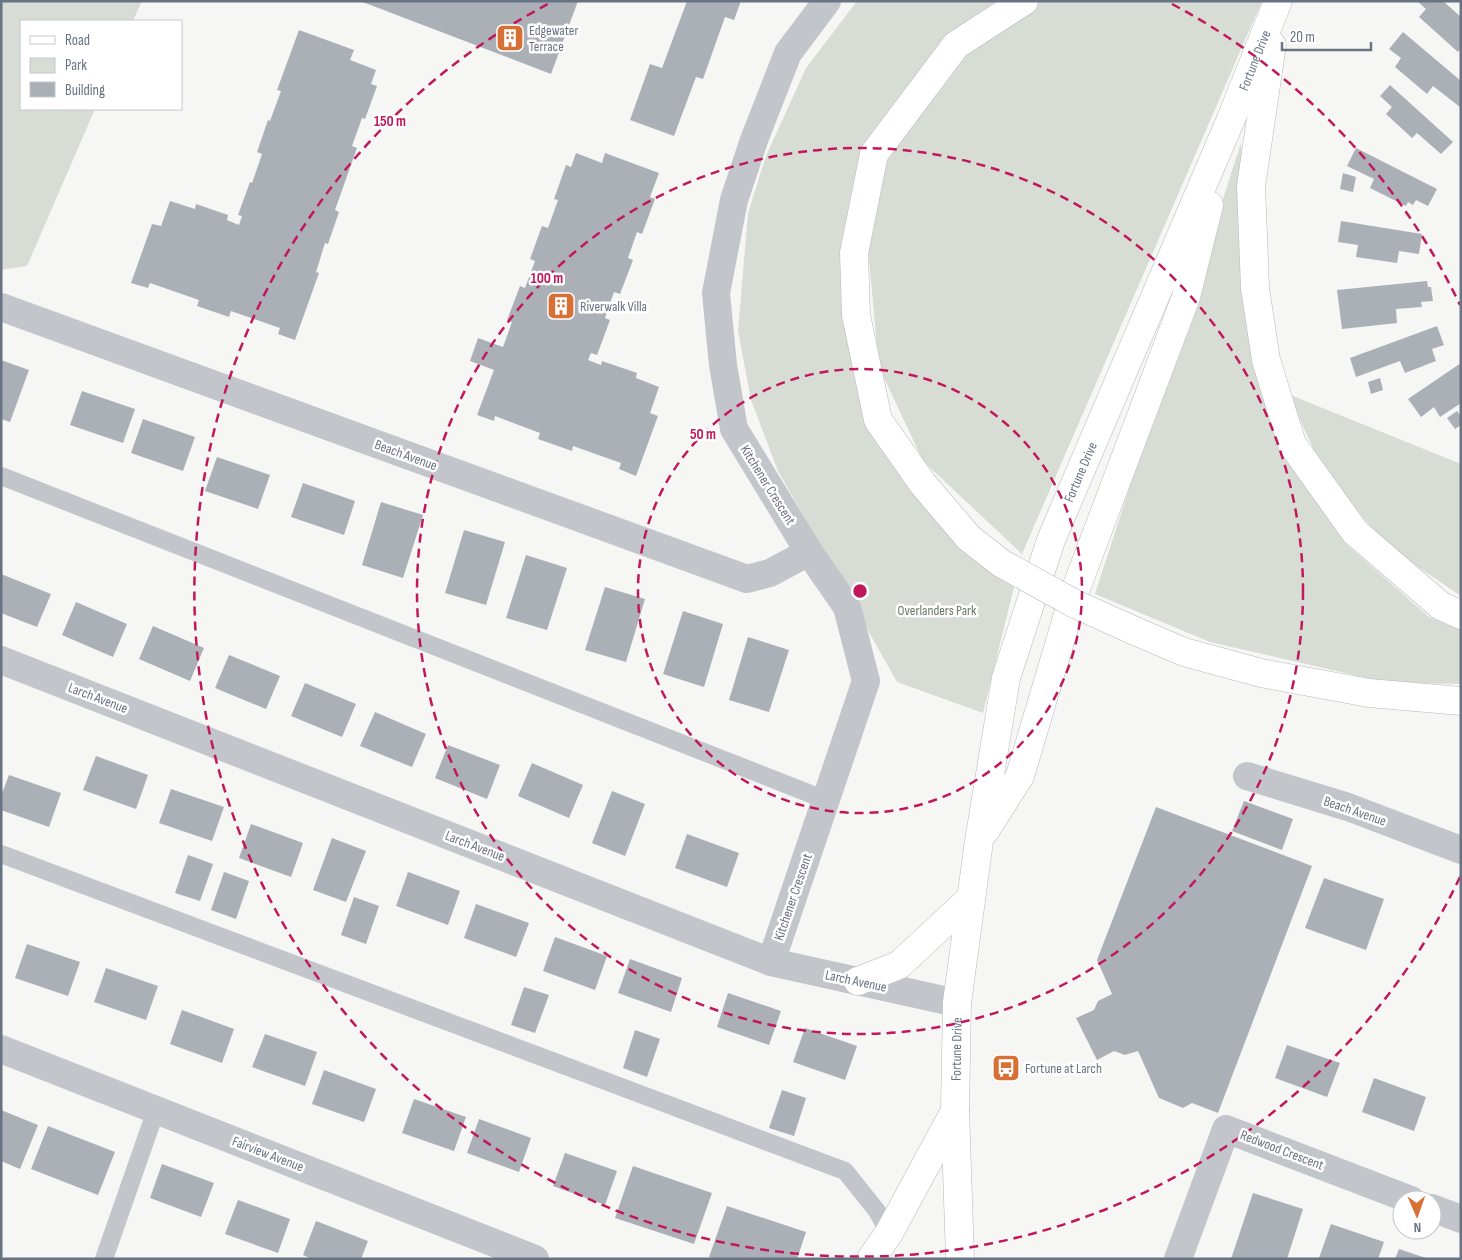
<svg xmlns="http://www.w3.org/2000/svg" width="1462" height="1260" font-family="'Sofia Sans Condensed',sans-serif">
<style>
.green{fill:#d7ddd5}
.building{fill:#abb0b7}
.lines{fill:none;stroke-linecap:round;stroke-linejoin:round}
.secondary-casing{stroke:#b5b8bd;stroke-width:29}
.service{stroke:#c2c5c9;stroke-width:18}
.minor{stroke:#c2c5c9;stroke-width:28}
.secondary{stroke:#fff;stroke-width:28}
.secondary-bridge-casing{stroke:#b5b8bd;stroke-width:29;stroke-linecap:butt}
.secondary-bridge{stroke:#fff;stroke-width:28}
.ring{fill:none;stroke:#c2185b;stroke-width:2.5;stroke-dasharray:9 6}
.labels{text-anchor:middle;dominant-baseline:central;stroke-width:5;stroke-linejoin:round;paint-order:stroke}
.poi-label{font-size:14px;fill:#687383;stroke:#fff;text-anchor:start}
.street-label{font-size:14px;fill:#687383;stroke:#fff}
.park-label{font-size:14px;fill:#687a66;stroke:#fff}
.centre{fill:#c2185b;stroke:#fff;stroke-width:2.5}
.ring-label{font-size:15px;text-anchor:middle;font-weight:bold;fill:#c2185b;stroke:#fff;stroke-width:5;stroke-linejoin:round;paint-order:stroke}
</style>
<rect width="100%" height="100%" fill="#f6f7f4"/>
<g class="green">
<path d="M1,1H142L133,21H21V109H95L27,266L1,270Z"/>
<path d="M857,1H1005L863,149L845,314L924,504L1014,587L983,713L897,682L778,471L751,400L738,331L748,213L766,156L806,68Z"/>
<path d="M1039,1H1262L1022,554L923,461L879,367L868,248L885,160L966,50Z"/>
<path d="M1241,143L1247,311L1282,449L1346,544L1429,617L1461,630V684L1389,683L1210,642L1095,594Z"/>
<path d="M1288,394L1461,464V596L1390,548L1326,476Z"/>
</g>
<g class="building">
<path d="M360,1H578L551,74Z"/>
<path d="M687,1H741L734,20L725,17L703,79L696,77L674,136L630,120L650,64L662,68Z"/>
<path d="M1417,1H1443L1461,17V48L1458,52L1419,17L1426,9Z"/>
<path d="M299,30L354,50L350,60L376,70L371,84L377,86L365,119L362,118L352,146L357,148L335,210L339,212L328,244L325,243L316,272L319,273L295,340L278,334L280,328L231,311L229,317L197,306L199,300L150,283L148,288L131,283L152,224L161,226L170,201L195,209L196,204L228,215L227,220L239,225L242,216L238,215L250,182L252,183L262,154L257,152L268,120L270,121L281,91L277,90Z"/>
<path d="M1403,32L1461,81L1460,107L1433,86L1427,94L1395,67L1401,58L1389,49Z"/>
<path d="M1390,85L1453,142L1441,154L1417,133L1412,138L1386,114L1392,107L1380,96Z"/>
<path d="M1356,148L1437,189L1428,206L1416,200L1413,205L1408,202L1406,206L1370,188L1374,179L1347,166Z"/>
<path d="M576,153L602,163L605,153L659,173L650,197L655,199L642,234L637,232L628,258L633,260L620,294L614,292L605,318L610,320L597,355L591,353L588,360L601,365L602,361L637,373L636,378L659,387L650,413L658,416L636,476L619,469L621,463L573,446L572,451L538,439L540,433L495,416L494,421L477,415L494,370L470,361L478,338L503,347L512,322L507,320L520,286L525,288L535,261L530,259L542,226L548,228L558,200L554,199L566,165L571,167Z"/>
<path d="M1343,173L1356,177L1353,192L1340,189Z"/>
<path d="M1341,221L1422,234L1419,254L1399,251L1397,263L1356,257L1358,245L1338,242Z"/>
<path d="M1427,281L1428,287H1431L1433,301L1421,302L1422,307L1396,309L1397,323L1342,329L1337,290Z"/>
<path d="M1437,326L1444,345L1432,349L1436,361L1405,373L1400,361L1356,377L1350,358Z"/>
<path d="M1,360L29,370L10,422L1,419Z"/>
<path d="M1461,363V403L1440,417L1434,407L1421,417L1408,399Z"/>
<path d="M1380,378L1383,390L1371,394L1368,382Z"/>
<path d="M82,391L135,409L123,443L70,425Z"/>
<path d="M1457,411L1461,416V425L1455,429L1447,418Z"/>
<path d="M143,419L195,437L183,471L131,453Z"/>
<path d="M217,457L270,475L258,509L205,491Z"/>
<path d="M303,483L355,501L344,535L291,517Z"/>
<path d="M381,502L423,515L403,578L362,565Z"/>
<path d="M464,530L505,542L486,605L445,593Z"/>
<path d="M526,555L567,568L547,630L506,618Z"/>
<path d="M1,574L51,594L37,627L1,613Z"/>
<path d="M605,587L645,599L626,662L585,650Z"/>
<path d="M76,602L127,624L113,657L62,635Z"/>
<path d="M683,611L723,624L704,687L663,674Z"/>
<path d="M153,626L204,648L190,681L139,659Z"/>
<path d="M748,637L789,650L769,712L729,700Z"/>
<path d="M229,655L280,676L266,709L215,688Z"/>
<path d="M305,683L356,704L342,737L291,716Z"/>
<path d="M375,712L426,734L412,767L360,746Z"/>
<path d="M448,745L500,765L487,799L435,778Z"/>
<path d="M96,756L148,775L136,809L83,790Z"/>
<path d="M532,763L583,785L569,818L518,796Z"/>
<path d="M9,775L61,793L49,827L1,810V796Z"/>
<path d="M171,789L224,807L212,841L159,823Z"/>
<path d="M612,791L645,804L625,856L592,843Z"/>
<path d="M1244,801L1293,819L1282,850L1232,831Z"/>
<path d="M1156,807L1312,866L1218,1113L1192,1103L1183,1108L1159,1098L1138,1051L1125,1055L1114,1051L1097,1060L1076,1018L1094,1010L1098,1001L1112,994L1097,960Z"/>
<path d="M251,824L303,843L291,877L239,858Z"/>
<path d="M687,834L739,853L727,887L675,868Z"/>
<path d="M332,838L366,851L346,902L313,890Z"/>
<path d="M188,855L213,864L200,901L175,893Z"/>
<path d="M224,872L249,881L236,919L211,910Z"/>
<path d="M408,872L460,891L448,925L396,906Z"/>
<path d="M1324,878L1384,899L1366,950L1305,928Z"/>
<path d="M354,897L379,906L366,944L341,935Z"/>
<path d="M476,904L529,923L516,957L464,938Z"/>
<path d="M555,937L607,956L595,990L543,971Z"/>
<path d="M27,944L80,962L68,996L15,978Z"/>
<path d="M630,959L682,978L671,1012L618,993Z"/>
<path d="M106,968L158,986L146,1020L94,1002Z"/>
<path d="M524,987L549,995L535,1033L511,1025Z"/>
<path d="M728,993L781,1011L769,1045L717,1027Z"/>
<path d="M182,1010L234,1029L222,1063L170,1044Z"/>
<path d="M805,1028L857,1046L845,1080L793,1062Z"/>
<path d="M635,1030L660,1039L647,1077L623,1068Z"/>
<path d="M265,1034L317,1052L305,1086L252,1067Z"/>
<path d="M1287,1045L1340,1063L1327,1097L1275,1078Z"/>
<path d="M324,1070L376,1089L364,1122L312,1104Z"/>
<path d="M1374,1078L1426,1097L1414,1131L1362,1112Z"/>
<path d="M782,1090L806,1098L794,1136L769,1128Z"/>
<path d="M414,1099L466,1117L454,1151L402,1133Z"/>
<path d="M1,1110L38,1125L20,1169L1,1161Z"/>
<path d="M479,1119L531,1138L519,1172L467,1153Z"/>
<path d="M48,1126L115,1152L98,1195L31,1169Z"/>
<path d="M565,1153L617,1171L605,1205L553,1186Z"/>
<path d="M162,1164L214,1183L201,1217L150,1198Z"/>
<path d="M633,1166L712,1193L694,1244L615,1218Z"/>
<path d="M1253,1193L1303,1209L1287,1259H1231Z"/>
<path d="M238,1200L290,1219L278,1253L225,1234Z"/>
<path d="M727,1206L806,1232L797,1259H715L709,1257Z"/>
<path d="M316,1221L368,1241L361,1259H312L303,1255Z"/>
<path d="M1331,1224L1384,1242L1378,1259L1319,1258Z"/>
<path d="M1399,1249L1426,1258V1259H1395Z"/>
</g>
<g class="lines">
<defs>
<g id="secondary">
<path d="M1272,45L1251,186L1255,288L1266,360L1292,444L1355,532L1441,606L1461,615"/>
<path d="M969,538L923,484L878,420L856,315L854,253L874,154L956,45L1024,1"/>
<path d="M1135,631L1184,652L1261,673L1369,693L1461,701"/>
<path d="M985,831L1020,776L1075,591L1186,297L1209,205"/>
<path d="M858,981L899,965L971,898"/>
<path d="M871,1259L889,1233L955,1111"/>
<path id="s1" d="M960,1259L955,1110L957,1003L979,841L1006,678L1051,540L1231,119L1278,1"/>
</g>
</defs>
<use href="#secondary" class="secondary-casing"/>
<g class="service">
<path d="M1,476L826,800"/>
<path d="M1,854L845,1171L877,1211L889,1233"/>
<path d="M104,1259L156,1110"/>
</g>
<g class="minor">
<path d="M1,307L747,579L770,573L809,552"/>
<path d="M1,660L771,962L957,1003"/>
<path d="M1247,776L1348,807L1461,850"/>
<path d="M771,962L866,681L847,607L809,552L734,429L723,365L716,293L734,200L754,140L788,53L827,1"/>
<path d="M1,1049L535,1259"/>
<path d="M1432,1208L1461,1219"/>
<path d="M1178,1259L1226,1129L1411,1200"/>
</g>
<use href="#secondary" class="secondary"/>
<defs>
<path id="secondary-bridge" d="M969,538L1001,563L1075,604L1135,631"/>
</defs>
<use href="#secondary-bridge" class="secondary-bridge-casing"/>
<use href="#secondary-bridge" class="secondary-bridge"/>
</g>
<g class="ring">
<circle cx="860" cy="591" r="222"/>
<circle cx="860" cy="591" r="443"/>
<path d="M1460 877A665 665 0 1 1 548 4M1172 4A665 665 0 0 1 1460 305"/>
</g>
<defs>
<symbol id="building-square" viewBox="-11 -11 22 22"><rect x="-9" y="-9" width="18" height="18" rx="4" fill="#d77034" stroke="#fff"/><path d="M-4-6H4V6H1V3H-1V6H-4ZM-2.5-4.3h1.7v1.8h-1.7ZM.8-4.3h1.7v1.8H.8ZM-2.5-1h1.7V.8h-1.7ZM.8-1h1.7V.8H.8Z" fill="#fff"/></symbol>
<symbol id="bus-square" viewBox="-11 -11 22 22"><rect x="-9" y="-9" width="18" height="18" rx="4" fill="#d77034" stroke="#fff"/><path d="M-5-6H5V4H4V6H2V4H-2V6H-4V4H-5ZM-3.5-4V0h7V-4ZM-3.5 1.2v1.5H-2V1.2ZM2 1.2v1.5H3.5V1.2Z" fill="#fff"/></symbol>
</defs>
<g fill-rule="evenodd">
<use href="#building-square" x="494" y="22" width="32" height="32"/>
<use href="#building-square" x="545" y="290" width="32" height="32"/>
<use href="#bus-square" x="990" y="1052" width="32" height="32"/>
</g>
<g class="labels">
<g class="poi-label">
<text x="529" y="30">Edgewater<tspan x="529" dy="16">Terrace</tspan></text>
<text x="580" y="306">Riverwalk Villa</text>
<text x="1025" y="1068">Fortune at Larch</text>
</g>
<g class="street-label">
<text stroke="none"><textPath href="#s1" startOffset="1251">Fortune Drive</textPath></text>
<text transform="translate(406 455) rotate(20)">Beach Avenue</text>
<text stroke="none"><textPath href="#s1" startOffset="804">Fortune Drive</textPath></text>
<text transform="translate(768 485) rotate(58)">Kitchener Crescent</text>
<text transform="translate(98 698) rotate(21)">Larch Avenue</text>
<text transform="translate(1355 811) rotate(19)">Beach Avenue</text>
<text transform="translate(475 846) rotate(21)">Larch Avenue</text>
<text transform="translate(793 897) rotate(-71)">Kitchener Crescent</text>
<text transform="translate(856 981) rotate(12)">Larch Avenue</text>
<text stroke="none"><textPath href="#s1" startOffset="210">Fortune Drive</textPath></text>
<text transform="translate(1282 1150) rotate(21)">Redwood Crescent</text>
<text transform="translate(268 1154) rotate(21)">Fairview Avenue</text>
</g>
<g class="park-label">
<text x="937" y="610">Overlanders Park</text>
</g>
</g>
<circle cx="860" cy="591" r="8" class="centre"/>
<g class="ring-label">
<text x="390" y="126">150 m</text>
<text x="547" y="283">100 m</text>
<text x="703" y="439">50 m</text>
</g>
<rect width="1462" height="1260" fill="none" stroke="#687383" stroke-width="5"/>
<rect x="20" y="20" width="162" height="90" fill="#ffffff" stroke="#c3c7cd"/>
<rect x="30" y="36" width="25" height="8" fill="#ffffff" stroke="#c3c7cd"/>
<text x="65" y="45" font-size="15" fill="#687383">Road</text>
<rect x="30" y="58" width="25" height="15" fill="#d7ddd5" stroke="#c3c7cd"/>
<text x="65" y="70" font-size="15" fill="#687383">Park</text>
<rect x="30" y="82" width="25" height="15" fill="#abb0b7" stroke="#c3c7cd"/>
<text x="65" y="95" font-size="15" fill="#687383">Building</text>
<g transform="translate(1417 1215) rotate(178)"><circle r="24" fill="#ffffff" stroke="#c3c7cd"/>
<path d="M0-4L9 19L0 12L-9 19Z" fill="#d77034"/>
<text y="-8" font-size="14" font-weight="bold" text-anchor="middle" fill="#687383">N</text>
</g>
<path d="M1282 42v8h89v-8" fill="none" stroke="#687383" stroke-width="2.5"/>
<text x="1290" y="42" font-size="15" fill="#687383" stroke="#ffffff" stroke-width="4" paint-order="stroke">20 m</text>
</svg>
